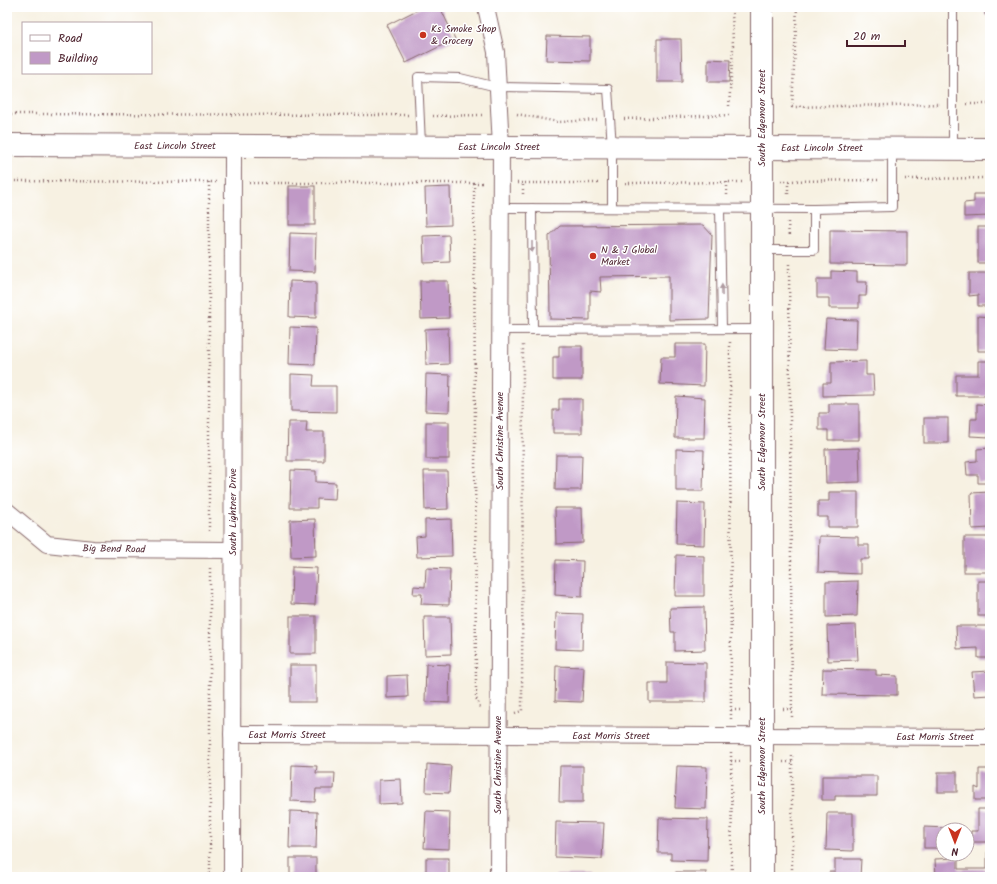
<svg xmlns="http://www.w3.org/2000/svg" width="997" height="884" font-family="Kalam,sans-serif">
<style>
.building{fill:#c099c6}
.lines{fill:none;stroke-linecap:round;stroke-linejoin:round}
.lane-casing{stroke:#87686b;stroke-width:10}
.street-casing{stroke:#87686b;stroke-width:18}
.secondary-casing{stroke:#87686b;stroke-width:24}
.path{stroke:#87686b;stroke-width:2.5;stroke-dasharray:1 3;stroke-linecap:butt}
.lane{stroke:#fff;stroke-width:8}
.street{stroke:#fff;stroke-width:16}
.secondary{stroke:#fff;stroke-width:22}
.oneway{fill:#ae9aa0}
.poi-dot{fill:#c8321e;stroke:#fff;stroke-width:1.5}
.labels{text-anchor:middle;dominant-baseline:central;stroke-width:3;stroke-linejoin:round;paint-order:stroke}
.poi-label{font-size:10px;fill:#4a1f2b;stroke:#fff;text-anchor:start}
.street-label{font-size:10px;fill:#4a1f2b;stroke:#fff}
</style>
<rect width="100%" height="100%" fill="#fff"/>
<filter id="ink" filterUnits="userSpaceOnUse"><feTurbulence type="fractalNoise" baseFrequency=".025" numOctaves="2"/><feDisplacementMap in="SourceGraphic" scale="8" xChannelSelector="R" yChannelSelector="G"/><feConvolveMatrix kernelMatrix="1 2 1 2 8 2 1 2 1" color-interpolation-filters="sRGB"/></filter>
<filter id="wash" filterUnits="userSpaceOnUse"><feTurbulence type="fractalNoise" baseFrequency=".012" numOctaves="4" result="noise"/><feDisplacementMap in="SourceGraphic" scale="16" xChannelSelector="R" yChannelSelector="G"/><feGaussianBlur stdDeviation="0.9" result="paint"/><feColorMatrix in="noise" values="0 0 0 0 0 0 0 0 0 0 0 0 0 0 0 0 0 1.4 0 .05"/><feComposite in="paint" operator="in"/></filter>
<g filter="url(#wash)">
<rect width="100%" height="100%" fill="#f7f1e2"/>
<g id="blocks">
<g class="building">
<path d="M423,7H440L455,39L406,63L387,25Z"/>
<path d="M985,7H990V16L985,15Z"/>
<path d="M547,36L590,37V61L546,60Z"/>
<path d="M657,39H681L682,82H657Z"/>
<path d="M708,59L730,60L729,82H708Z"/>
<rect x="289" y="186" width="26" height="39"/>
<path d="M450,187L451,225L426,226L425,188Z"/>
<path d="M974,194H990V216L964,217V203L974,202Z"/>
<path d="M703,225L712,235L709,319L669,320V276L600,277L601,292L590,291V320L550,319L549,236L560,226Z"/>
<rect x="978" y="227" width="12" height="36"/>
<path d="M830,230L907,231V265L830,264Z"/>
<path d="M290,233L316,234L315,272L289,271Z"/>
<path d="M449,235L450,262L424,263L423,236Z"/>
<path d="M831,271L857,272V282H867L866,296H859V308H829V298H817V279H831Z"/>
<path d="M969,273H990V306H978V295L969,296Z"/>
<path d="M290,281L316,282V318L289,317Z"/>
<path d="M420,281H448L449,318L421,319Z"/>
<path d="M978,316L990,317V351H978Z"/>
<path d="M826,319L857,320L856,350L824,349Z"/>
<path d="M290,327L316,328L315,365L289,364Z"/>
<path d="M448,328L449,364L426,365L425,329Z"/>
<path d="M675,344H705L704,386L660,384L661,357H675Z"/>
<path d="M559,346H582V380H553V357H559Z"/>
<path d="M866,361V375H873L874,395L823,396V383H831V362Z"/>
<path d="M978,361H990V396H956V375H978Z"/>
<path d="M291,374L314,375L313,386H336V412L291,411Z"/>
<path d="M426,374L450,375L449,412L425,411Z"/>
<path d="M676,396L705,398L704,438H675Z"/>
<path d="M559,399H582V433H553V410H559Z"/>
<path d="M829,404H859V440H828V430H819V413H829Z"/>
<path d="M977,404L990,405V437L970,436L971,419H977Z"/>
<rect x="924" y="418" width="24" height="25"/>
<path d="M288,422H307L306,432H324V461H287Z"/>
<rect x="426" y="422" width="23" height="37"/>
<path d="M859,448L860,482L826,483L825,449Z"/>
<path d="M990,448V483H978V475H967L966,462L977,461V449Z"/>
<path d="M676,449L704,450L703,491H676Z"/>
<path d="M556,455H582L581,490H555Z"/>
<path d="M291,470L316,471V482L336,483L335,500L317,499V508H290Z"/>
<path d="M424,471H447L448,509L425,510Z"/>
<path d="M829,492H858V527H828V517H818V501H829Z"/>
<path d="M990,492V528L972,529L971,493Z"/>
<path d="M677,503L705,504L704,545L676,544Z"/>
<path d="M555,508H582L583,543L556,544Z"/>
<path d="M315,519L316,556L291,557L290,520Z"/>
<path d="M451,519L452,556L417,557L416,537L425,536V520Z"/>
<path d="M819,536L858,537V545H869V559H860V574L818,572Z"/>
<rect x="964" y="537" width="26" height="35"/>
<path d="M676,555L704,556V596H675Z"/>
<path d="M556,560L583,561L582,597L555,595Z"/>
<path d="M292,567L317,568L315,605L291,604Z"/>
<path d="M426,568L450,569L449,605L421,604L422,594H413L414,586L425,587Z"/>
<path d="M858,581L857,616L826,617V582Z"/>
<rect x="978" y="581" width="12" height="35"/>
<path d="M704,607L705,650L675,651V632H671L670,608Z"/>
<path d="M556,613L583,614L582,650L555,649Z"/>
<rect x="290" y="616" width="26" height="38"/>
<path d="M424,617H450L451,654L425,655Z"/>
<path d="M856,625L858,660L828,661L827,626Z"/>
<path d="M956,626H990V658H978V648L957,649Z"/>
<path d="M667,662L706,663V702H649V683H667Z"/>
<path d="M426,664L450,665L449,703L425,702Z"/>
<rect x="290" y="665" width="26" height="37"/>
<path d="M556,666L584,667L582,702L555,701Z"/>
<path d="M823,669L876,670V675L897,676V695L822,694Z"/>
<path d="M990,671V695L974,696L972,672Z"/>
<path d="M407,675L408,697L387,698V676Z"/>
<path d="M427,764L451,766L449,793L426,792Z"/>
<path d="M292,765L317,766L316,773H335L334,789H316L315,802L291,801Z"/>
<path d="M560,766H583V802H559Z"/>
<path d="M677,766L707,767L706,809L675,808Z"/>
<path d="M979,769H990V800H975V787L979,789Z"/>
<rect x="938" y="772" width="19" height="20"/>
<path d="M822,776H877V796H835V800H822Z"/>
<path d="M401,779L402,803L379,804V780Z"/>
<path d="M978,809H990V842H971V831H978Z"/>
<path d="M290,811L317,812L316,848H289Z"/>
<path d="M426,811L450,812L449,849L424,848Z"/>
<path d="M827,813H853V851L826,850Z"/>
<path d="M659,818L708,819L707,861L671,860V853H658Z"/>
<path d="M556,822L604,823L602,859L555,857Z"/>
<path d="M924,827L947,828V830H943V848H924Z"/>
<path d="M987,852H990V877H936L935,859L958,858V869H987Z"/>
<rect x="290" y="858" width="26" height="19"/>
<rect x="426" y="858" width="23" height="19"/>
<path d="M835,859H861L860,877H829V872H835Z"/>
<rect x="676" y="872" width="30" height="5"/>
<rect x="556" y="875" width="34" height="2"/>
</g>
</g>
</g>
<g filter="url(#ink)">
<use href="#blocks" fill-opacity="0" stroke="#87686b" stroke-width="1"/>
<g class="lines">
<defs>
<g id="lane">
<path d="M421,145L418,77L460,78L497,87L608,89L612,147V208"/>
<path d="M953,148V7"/>
<path d="M501,208L814,209"/>
<path d="M532,208L533,330"/>
<path d="M720,209L722,329"/>
<path d="M763,250H814V209L892,207V149"/>
<path d="M501,330L762,329"/>
</g>
<g id="street">
<path d="M486,7L496,52L501,147L498,877"/>
<path d="M7,511L47,544L93,549L232,550"/>
<path d="M232,734L990,737"/>
<path d="M232,877L233,146"/>
</g>
<g id="secondary">
<path d="M762,7V877"/>
<path d="M7,145L990,149"/>
</g>
</defs>
<use href="#lane" class="lane-casing"/>
<use href="#street" class="street-casing"/>
<use href="#secondary" class="secondary-casing"/>
<g class="path">
<path d="M797,7L792,107L940,104"/>
<path d="M967,104H990"/>
<path d="M729,106L733,49L732,7"/>
<path d="M7,114L408,115"/>
<path d="M517,114L558,122L597,120"/>
<path d="M433,116L482,115"/>
<path d="M624,119L729,115"/>
<path d="M905,179L990,178"/>
<path d="M7,181L216,182"/>
<path d="M781,181L878,180"/>
<path d="M788,181V197"/>
<path d="M209,182V533"/>
<path d="M727,182V195"/>
<path d="M249,183H484"/>
<path d="M474,183L476,698L480,708"/>
<path d="M517,183H598"/>
<path d="M625,183L742,182"/>
<path d="M523,194V183"/>
<path d="M788,222L789,237"/>
<path d="M789,264L792,719"/>
<path d="M730,342L731,719"/>
<path d="M210,568V877"/>
<path d="M783,709H792"/>
<path d="M731,710H742"/>
<path d="M515,713L522,711L523,343"/>
<path d="M731,752L732,877"/>
<path d="M731,761H742"/>
<path d="M783,762H792"/>
<path d="M792,877V754"/>
</g>
<use href="#lane" class="lane"/>
<use href="#street" class="street"/>
<use href="#secondary" class="secondary"/>
</g>
<defs><path id="oneway-solid" d="M-6-.8H1V-3.2L6.5 0L1 3.2V.8H-6Z"/></defs>
<g class="oneway">
<use href="#oneway-solid" transform="translate(532 247) rotate(90)"/>
<use href="#oneway-solid" transform="translate(722 290) rotate(-91)"/>
</g>
</g>
<g class="poi-dot">
<circle cx="423" cy="35" r="4"/>
<circle cx="593" cy="256" r="4"/>
</g>
<g class="labels">
<g class="poi-label">
<text x="431" y="29">Ks Smoke Shop<tspan x="431" dy="12">&amp; Grocery</tspan></text>
<text x="601" y="250">N &amp; J Global<tspan x="601" dy="12">Market</tspan></text>
</g>
<g class="street-label">
<text transform="translate(762 118) rotate(-90)">South Edgemoor Street</text>
<text x="175" y="146">East Lincoln Street</text>
<text x="499" y="147">East Lincoln Street</text>
<text x="822" y="148">East Lincoln Street</text>
<text transform="translate(500 441) rotate(-90)">South Christine Avenue</text>
<text transform="translate(762 442) rotate(-90)">South Edgemoor Street</text>
<text transform="translate(233 512) rotate(-90)">South Lightner Drive</text>
<text transform="translate(114 549) rotate(1)">Big Bend Road</text>
<text x="287" y="735">East Morris Street</text>
<text x="611" y="736">East Morris Street</text>
<text x="935" y="737">East Morris Street</text>
<text transform="translate(498 765) rotate(-90)">South Christine Avenue</text>
<text transform="translate(762 766) rotate(-90)">South Edgemoor Street</text>
</g>
</g>
<rect width="997" height="884" fill="none" stroke="#fff" stroke-width="24"/>
<rect x="22" y="22" width="130" height="52" fill="#ffffff" stroke="#b7a5aa"/>
<rect x="30" y="35" width="20" height="6" fill="#ffffff" stroke="#b7a5aa"/>
<text x="58" y="42" font-size="12" fill="#4a1f2b">Road</text>
<rect x="30" y="52" width="20" height="12" fill="#c099c6" stroke="#b7a5aa"/>
<text x="58" y="62" font-size="12" fill="#4a1f2b">Building</text>
<g transform="translate(955 842) rotate(180)"><circle r="19" fill="#ffffff" stroke="#b7a5aa"/>
<path d="M0-3L7 15L0 10L-7 15Z" fill="#c8321e"/>
<text y="-6" font-size="11" font-weight="bold" text-anchor="middle" fill="#4a1f2b">N</text>
</g>
<path d="M847 40v6h58v-6" fill="none" stroke="#4a1f2b" stroke-width="2"/>
<text x="853" y="40" font-size="12" fill="#4a1f2b" stroke="#ffffff" stroke-width="3" paint-order="stroke">20 m</text>
</svg>
